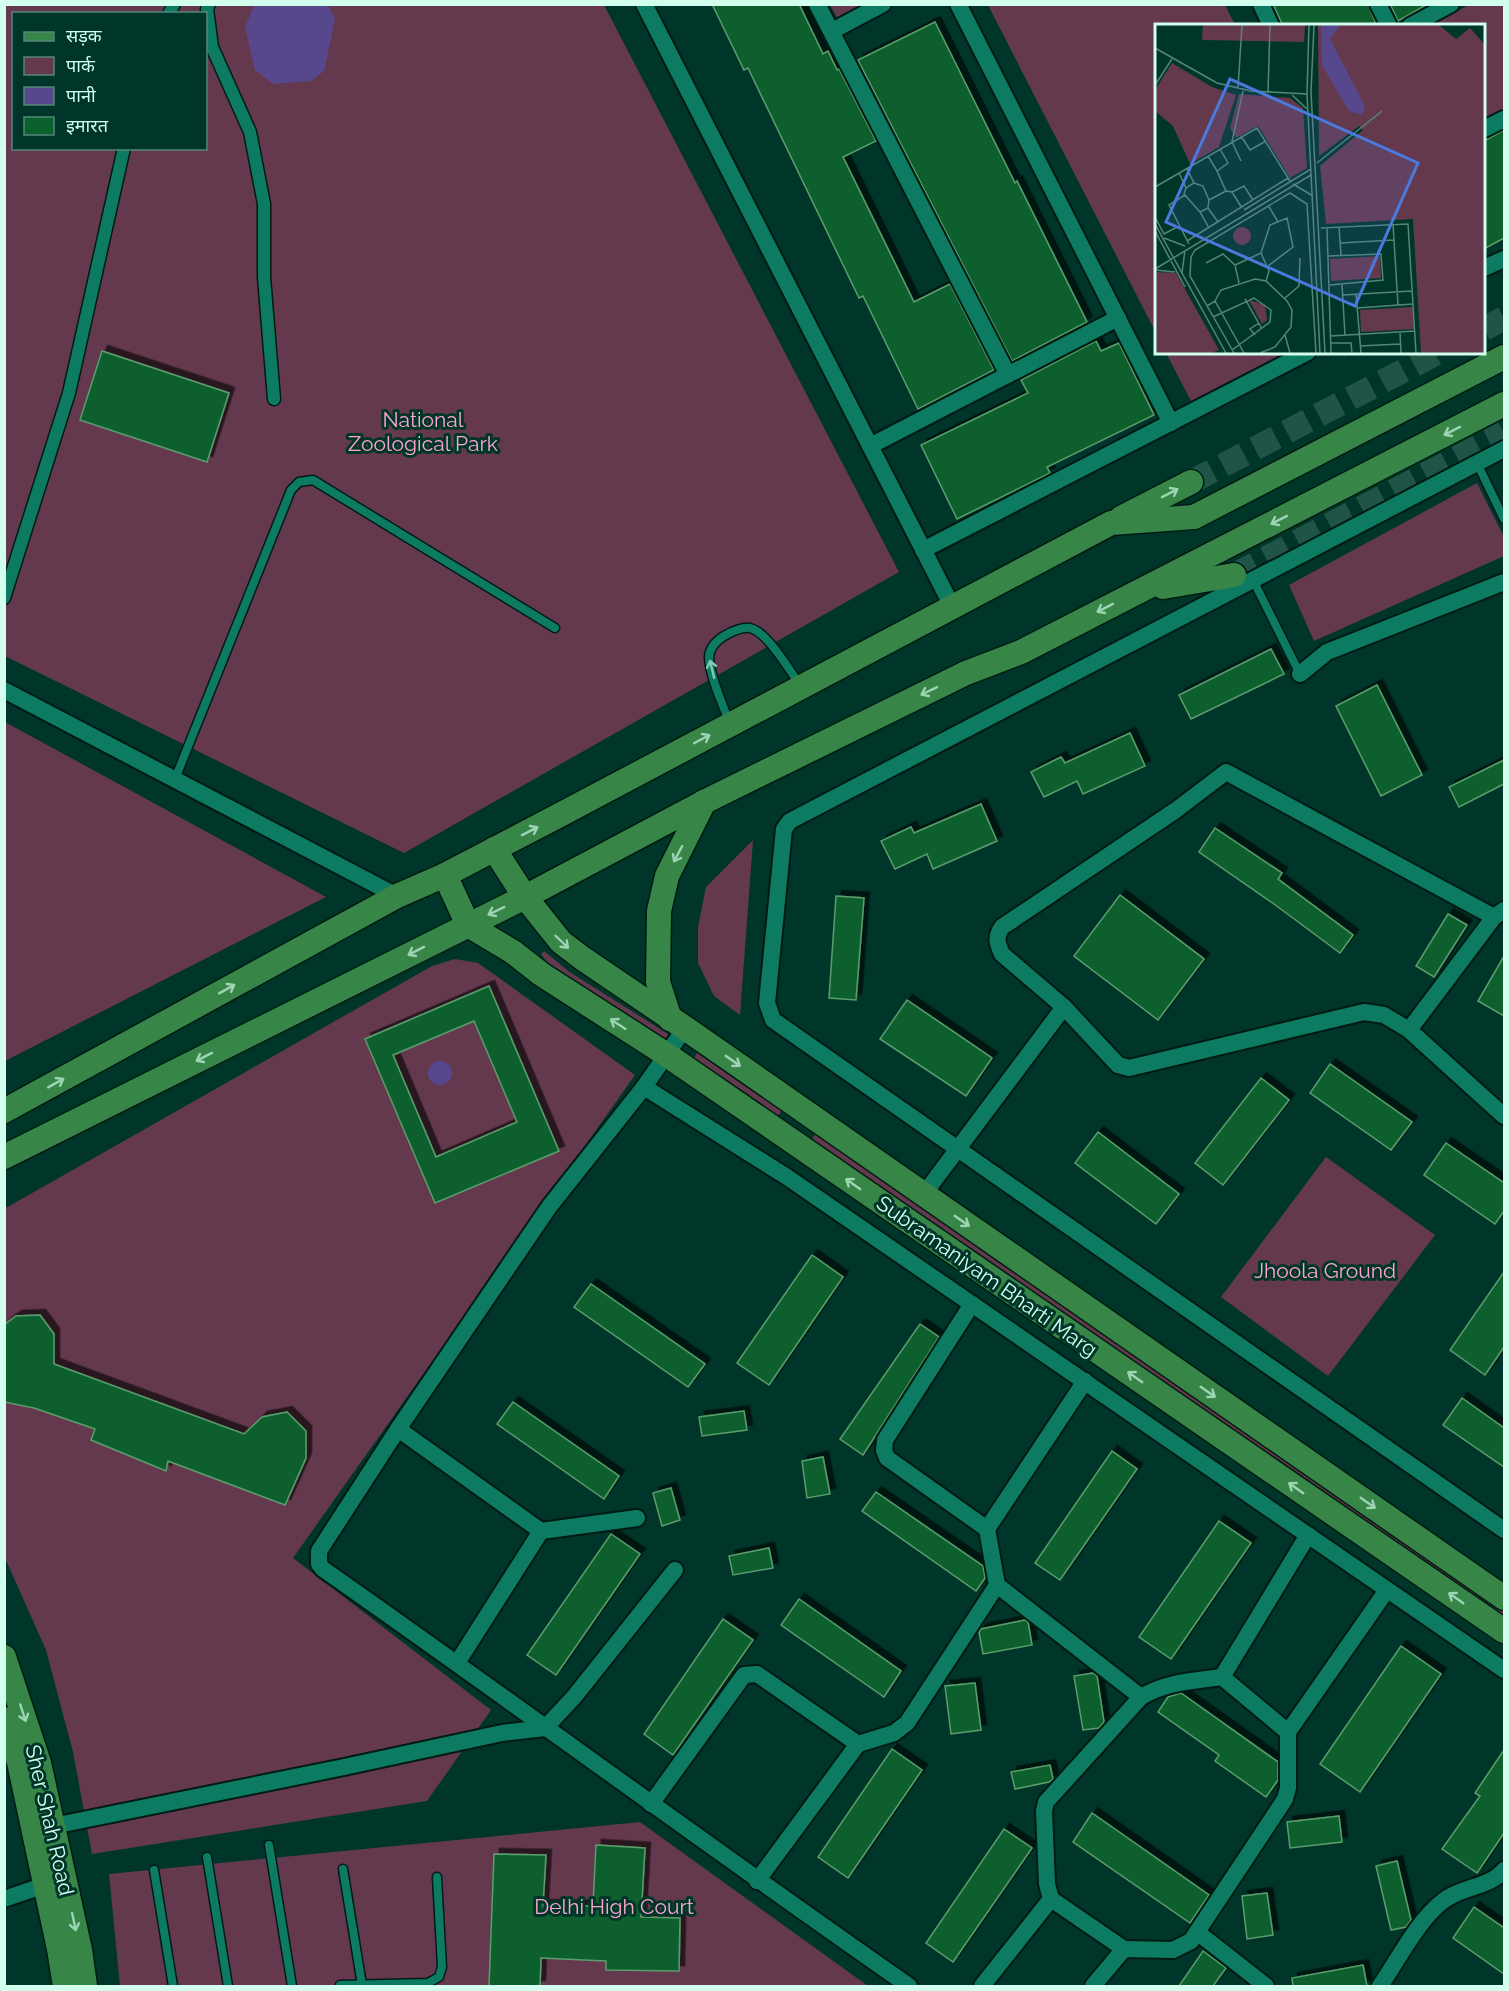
<svg xmlns="http://www.w3.org/2000/svg" width="1509" height="1991" font-family="Raleway,'Noto Sans Devanagari',sans-serif">
<style>
.green{fill:#65394d;fill-rule:evenodd}
.water{fill:#57488e}
.building{fill:#0a612e;stroke:#5c9d6d;stroke-width:1.5;fill-rule:evenodd;filter:url(#shadow)}
.lines{fill:none;stroke-linecap:round;stroke-linejoin:round}
.secondary-tunnel{stroke:#205447;stroke-width:24;stroke-dasharray:24 12;stroke-linecap:butt}
.service-casing{stroke:#001b13;stroke-width:11}
.pedestrian-casing{stroke:#001b13;stroke-width:15}
.minor-casing{stroke:#001b13;stroke-width:20}
.secondary-casing{stroke:#001b13;stroke-width:27}
.service{stroke:#0d7b61;stroke-width:8}
.pedestrian{stroke:#0d7b61;stroke-width:12}
.minor{stroke:#0d7b61;stroke-width:16}
.secondary{stroke:#378547;stroke-width:24}
.oneway{stroke:#9cd4b4}
.oneway2{stroke:#84cab6}
.labels{text-anchor:middle;dominant-baseline:central;stroke-width:6;stroke-linejoin:round;paint-order:stroke}
.park-label{font-size:21px;fill:#fca5cc;stroke:#003629}
.street-label{font-size:21px;fill:#d3ffef;stroke:#003629}
.inset-road{fill:none;stroke:#548678;stroke-width:1.5}
.view{fill:#4a7ade;fill-opacity:0.15;stroke:#4a7ade;stroke-width:3}
.inset-edge{fill:none;stroke:#d3ffef;stroke-width:3}
</style>
<defs>
<filter id="shadow"><feDropShadow dx="5.5" dy="-5.5" stdDeviation="0" flood-color="#0009"/></filter>
</defs>
<rect width="100%" height="100%" fill="#003629"/>
<g class="green">
<path d="M4,5H604L899,572L404,853L5,656ZM14,14H206V148H14Z"/>
<path d="M830,5H865L838,19Z"/>
<path d="M988,5H1225L1235,25L1156,26V333Z"/>
<path d="M1469,5H1504V114L1484,125V26H1429Z"/>
<path d="M1166,353H1284L1191,401Z"/>
<path d="M1477,483L1504,537V556L1314,641L1289,585Z"/>
<path d="M5,722L326,897L5,1061Z"/>
<path d="M753,840L740,1015L714,996L698,963V927L706,887Z"/>
<path d="M544,951L568,971L668,1034L670,1037L667,1040L551,967L541,954Z"/>
<path d="M455,959L478,963L635,1075L293,1558L491,1710L427,1801L92,1854L73,1752L46,1650L5,1558L4,1209L432,966Z"/>
<path d="M697,1053L782,1110L777,1117L693,1060Z"/>
<path d="M816,1133L1504,1609V1623L812,1139Z"/>
<path d="M1326,1157L1435,1235L1328,1376L1221,1297Z"/>
<path d="M640,1822L868,1986H120L109,1874Z"/>
</g>
<g class="water">
<path d="M255,4L328,5L335,19L324,71L311,81L273,84L255,70L245,27Z"/>
<circle cx="440" cy="1073" r="12"/>
</g>
<g class="building">
<path d="M712,4H799L823,54L828,51L837,70L839,69L876,141L843,157L914,302L950,284L994,370L918,409L863,296L859,298L748,68L744,70Z"/>
<path d="M1273,4H1368L1377,26H1283Z"/>
<path d="M1390,4H1428L1398,21Z"/>
<path d="M935,22L1015,183L1017,181L1087,322L1012,361L858,60Z"/>
<path d="M1504,130V238L1484,249V141Z"/>
<path d="M1096,341L1101,351L1119,343L1154,415L1047,467L1050,473L957,519L921,445L1028,393L1021,380Z"/>
<path d="M102,351L229,393L207,462L80,420Z"/>
<path d="M1271,649L1284,674L1191,719L1179,695Z"/>
<path d="M1377,685L1422,775L1381,796L1336,706Z"/>
<path d="M1130,733L1145,766L1083,794L1077,781L1044,797L1031,772L1061,757L1065,763Z"/>
<path d="M1504,760V784L1459,807L1449,787Z"/>
<path d="M981,804L997,841L933,869L927,854L895,869L881,841L911,827L914,833Z"/>
<path d="M1215,828L1282,873L1278,879L1353,935L1340,953L1274,904L1199,852Z"/>
<path d="M1120,895L1204,959L1158,1020L1074,956Z"/>
<path d="M836,896L864,898L856,1000L829,998Z"/>
<path d="M1448,914L1467,925L1434,977L1416,966Z"/>
<path d="M1504,956V1016L1478,1001Z"/>
<path d="M489,986L559,1151L435,1203L365,1039ZM474,1021L517,1122L436,1157L393,1055Z"/>
<path d="M907,1000L992,1058L966,1096L880,1039Z"/>
<path d="M1330,1064L1412,1122L1391,1150L1310,1093Z"/>
<path d="M1261,1078L1289,1100L1223,1185L1195,1163Z"/>
<path d="M1098,1132L1179,1194L1156,1224L1075,1163Z"/>
<path d="M1446,1143L1504,1183V1211L1495,1224L1424,1175Z"/>
<path d="M812,1255L843,1277L769,1385L737,1363Z"/>
<path d="M1504,1272V1347L1485,1375L1450,1350Z"/>
<path d="M591,1284L705,1364L688,1387L574,1307Z"/>
<path d="M40,1315L54,1334V1364L244,1434L262,1417L287,1412L306,1431V1458L285,1505L168,1461L166,1471L91,1440L95,1429L34,1408L4,1402V1325L16,1316Z"/>
<path d="M920,1324L939,1337L863,1455L840,1439Z"/>
<path d="M1462,1398L1504,1428V1467L1443,1425Z"/>
<path d="M513,1402L619,1476L604,1499L497,1424Z"/>
<path d="M744,1411L747,1430L702,1436L699,1417Z"/>
<path d="M1112,1451L1137,1469L1060,1580L1035,1563Z"/>
<path d="M823,1457L830,1494L807,1498L802,1461Z"/>
<path d="M671,1488L680,1520L662,1526L653,1493Z"/>
<path d="M876,1492L983,1566L985,1578L976,1591L862,1511Z"/>
<path d="M1219,1521L1251,1543L1171,1659L1139,1637Z"/>
<path d="M611,1534L640,1554L556,1675L527,1655Z"/>
<path d="M769,1548L773,1568L733,1575L729,1556Z"/>
<path d="M799,1599L901,1671L884,1697L781,1625Z"/>
<path d="M723,1619L753,1640L673,1755L644,1734Z"/>
<path d="M1025,1620L1028,1622L1032,1645L983,1654L979,1632L981,1629Z"/>
<path d="M1401,1646L1441,1674L1360,1792L1320,1764Z"/>
<path d="M1093,1673L1097,1676L1104,1722L1099,1728L1083,1730L1074,1676Z"/>
<path d="M975,1683L981,1730L951,1734L945,1686Z"/>
<path d="M1181,1693L1278,1762V1780L1266,1797L1215,1761L1219,1755L1158,1712L1168,1697Z"/>
<path d="M892,1749L922,1770L848,1878L818,1857Z"/>
<path d="M1504,1750V1833L1477,1873L1442,1849L1480,1796L1475,1793Z"/>
<path d="M1050,1765L1053,1779L1049,1782L1015,1789L1011,1772Z"/>
<path d="M1092,1813L1209,1895L1190,1923L1073,1842Z"/>
<path d="M1339,1816L1342,1842L1290,1848L1287,1822Z"/>
<path d="M1004,1829L1032,1848L953,1962L926,1943Z"/>
<path d="M596,1845L645,1848L641,1917L680,1918L679,1971L606,1970V1961L541,1958L540,1986H489L494,1854L546,1855L543,1905L593,1906Z"/>
<path d="M1397,1861L1411,1920L1406,1927L1391,1930L1376,1866Z"/>
<path d="M1267,1893L1273,1935L1247,1939L1242,1896Z"/>
<path d="M1474,1907L1504,1928V1974L1453,1938Z"/>
<path d="M1203,1951L1226,1968L1213,1986H1179Z"/>
<path d="M1363,1965L1367,1986H1293L1292,1978Z"/>
</g>
<g class="lines">
<g class="secondary-tunnel">
<path d="M1484,329L1504,318"/>
<path d="M1191,482L1439,352"/>
<path d="M1234,575L1504,433"/>
</g>
<defs>
<g id="service">
<path d="M1477,463L1504,519"/>
<path d="M1253,580L1300,674"/>
<path d="M730,724C723,705 710,677 709,658C709,648 716,641 724,636C731,632 742,627 750,628C768,632 790,672 801,686"/>
<path d="M175,779L291,490L299,482L313,480L555,628"/>
<path d="M269,1845L292,1986"/>
<path d="M207,1857L228,1986"/>
<path d="M343,1869L362,1985"/>
<path d="M154,1870L173,1986"/>
<path d="M340,1986V1985L428,1983L439,1977L442,1967L437,1877"/>
</g>
<g id="pedestrian">
<path d="M209,4L207,9L212,47L250,132L264,204V277L274,399"/>
<path d="M169,14L174,4"/>
<path d="M4,598L69,393L124,148"/>
</g>
<g id="minor">
<path d="M644,4L952,606"/>
<path d="M817,4L1008,375"/>
<path d="M958,4L1171,423"/>
<path d="M1261,4L1271,26"/>
<path d="M1378,4L1389,26"/>
<path d="M1410,26L1451,4"/>
<path d="M832,31L883,4"/>
<path d="M1484,129L1504,119"/>
<path d="M1484,268L1504,259"/>
<path d="M870,446L1118,318"/>
<path d="M1504,449L790,821L784,829L767,1003L773,1020L1504,1530"/>
<path d="M923,550L1308,352"/>
<path d="M1300,674L1327,652L1504,582"/>
<path d="M4,690L397,896"/>
<path d="M1494,917L1226,772L1176,810L1002,927C995,937 997,943 1002,954L1064,1007L1118,1065L1129,1068L1364,1012L1384,1015L1409,1030L1504,1116"/>
<path d="M685,1028L644,1087L549,1207L398,1429L319,1551V1564L323,1569C520,1707 712,1849 909,1986"/>
<path d="M1409,1030L1494,917L1504,910"/>
<path d="M644,1087L787,1177L1504,1670"/>
<path d="M924,1194L1064,1007"/>
<path d="M972,1304L885,1440L884,1450L887,1458L987,1529L1085,1381"/>
<path d="M398,1429L541,1531L457,1663"/>
<path d="M541,1531L637,1518"/>
<path d="M1308,1535L1222,1677L1288,1732L1387,1590"/>
<path d="M997,1585L1141,1697"/>
<path d="M858,1744L894,1733L907,1723L997,1585L987,1529"/>
<path d="M651,1804L744,1675L757,1674L858,1744L757,1881"/>
<path d="M53,1826L344,1767L502,1733L545,1728L574,1697L675,1570"/>
<path d="M4,1899L45,1885"/>
<path d="M1051,1899L1047,1884L1044,1811L1046,1802L1141,1697C1166,1682 1193,1681 1222,1677"/>
<path d="M1197,1932L1266,1986"/>
<path d="M1124,1949L1173,1950L1191,1941L1285,1799L1288,1788V1732"/>
<path d="M982,1986L1051,1899L1124,1949L1093,1986"/>
<path d="M1380,1986C1398,1960 1418,1920 1443,1901C1462,1886 1489,1888 1504,1870"/>
</g>
<g id="secondary">
<path d="M1121,518L1191,482"/>
<path d="M1163,587L1234,575"/>
<path d="M494,849L525,897L561,942L582,958L685,1028L1504,1598"/>
<path d="M445,875L468,925"/>
<path d="M468,925L513,952L541,974L667,1055L1504,1631"/>
<path d="M670,1019L658,982L659,911L667,876L704,802"/>
<path d="M4,1111L397,896L445,875L554,818L1111,523L1194,517L1504,357"/>
<path d="M4,1157L525,897L704,802L966,673L1021,652L1504,404"/>
<path d="M4,1657L39,1763L80,1950L85,1986"/>
<path d="M4,1719L19,1762L59,1949L65,1986"/>
</g>
</defs>
<use href="#service" class="service-casing"/>
<use href="#pedestrian" class="pedestrian-casing"/>
<use href="#minor" class="minor-casing"/>
<use href="#secondary" class="secondary-casing"/>
<use href="#service" class="service"/>
<use href="#pedestrian" class="pedestrian"/>
<use href="#minor" class="minor"/>
<use href="#secondary" class="secondary"/>
</g>
<defs><path id="oneway-shaft" d="M-6 0H5M1.5-3L5.5 0L1.5 3" fill="none" stroke-width="1.6" stroke-linecap="round" stroke-linejoin="round" transform="scale(1.5)"/></defs>
<g class="oneway">
<use href="#oneway-shaft" transform="translate(1452 431) rotate(153)"/>
<use href="#oneway-shaft" transform="translate(1170 493) rotate(-27)"/>
<use href="#oneway-shaft" transform="translate(1279 520) rotate(153)"/>
<use href="#oneway-shaft" transform="translate(1105 608) rotate(153)"/>
<use href="#oneway-shaft" transform="translate(929 691) rotate(154)"/>
<use href="#oneway-shaft" transform="translate(702 739) rotate(-28)"/>
<use href="#oneway-shaft" transform="translate(530 831) rotate(-27)"/>
<use href="#oneway-shaft" transform="translate(678 854) rotate(118)"/>
<use href="#oneway-shaft" transform="translate(496 911) rotate(154)"/>
<use href="#oneway-shaft" transform="translate(562 942) rotate(44)"/>
<use href="#oneway-shaft" transform="translate(416 951) rotate(153)"/>
<use href="#oneway-shaft" transform="translate(227 989) rotate(-29)"/>
<use href="#oneway-shaft" transform="translate(618 1024) rotate(-147)"/>
<use href="#oneway-shaft" transform="translate(204 1057) rotate(153)"/>
<use href="#oneway-shaft" transform="translate(733 1061) rotate(35)"/>
<use href="#oneway-shaft" transform="translate(56 1083) rotate(-29)"/>
<use href="#oneway-shaft" transform="translate(853 1184) rotate(-145)"/>
<use href="#oneway-shaft" transform="translate(962 1221) rotate(35)"/>
<use href="#oneway-shaft" transform="translate(1135 1377) rotate(-145)"/>
<use href="#oneway-shaft" transform="translate(1208 1392) rotate(35)"/>
<use href="#oneway-shaft" transform="translate(1296 1488) rotate(-145)"/>
<use href="#oneway-shaft" transform="translate(1368 1503) rotate(35)"/>
<use href="#oneway-shaft" transform="translate(1456 1598) rotate(-145)"/>
<use href="#oneway-shaft" transform="translate(23 1713) rotate(72)"/>
<use href="#oneway-shaft" transform="translate(74 1922) rotate(78)"/>
</g>
<use class="oneway2" href="#oneway-shaft" transform="translate(712 669) rotate(-104)"/>
<g class="labels">
<g class="park-label">
<text x="423" y="419">National<tspan x="423" dy="24">Zoological Park</tspan></text>
<text x="1325" y="1270">Jhoola Ground</text>
<text x="614" y="1906">Delhi High Court</text>
</g>
<g class="street-label">
<text transform="translate(987 1276) rotate(35)">Subramaniyam Bharti Marg</text>
<text transform="translate(50 1820) rotate(77)">Sher Shah Road</text>
</g>
</g>
<g transform="translate(1155 24)">
<rect width="330" height="330" fill="#003629"/>
<path d="M48,1H150L149,18L47,16ZM163,1H284L301,15L315,4L330,21V329H266L258,195L171,200L165,142L208,106L204,102L164,132ZM17,39L57,63L81,71L64,123L35,140L18,102L0,87V66ZM84,70L135,74L148,84L152,144L135,154L103,102L81,114L75,104ZM78 212a9 9 0 1 1 18 0a9 9 0 1 1-18 0ZM225,232L226,254L176,257L175,235ZM0,248L21,249L64,326L56,329H0ZM94,276L110,281L112,296L107,300ZM258,283L259,305L206,308L205,286Z" fill="#65394d"/>
<path d="M166,1H185L175,15L210,82L207,91L194,87L167,41Z" fill="#57488e"/>
<path class="inset-road" d="M154,1L152,70L165,329M159,1L156,68L170,329M0,24L62,59L96,67L152,70M0,61L17,35M83,64L87,1M113,68L115,1M137,71L152,85M86,112L95,126L111,117M53,132L62,147L73,139L65,125M86,137L77,118L88,67M162,139L227,87M62,147L71,167L77,168M24,149L31,164L39,159L32,145M39,159L48,162L54,176L53,184M138,160L158,172M0,163L102,104L135,157M31,164L29,170L45,188M30,171L14,181L34,220M54,176L71,167M113,181L123,198M87,184L77,168L89,162L98,176M89,186L156,145M0,193L9,210L22,203M0,200L71,329M238,200L243,281M172,203L176,329M184,203L186,231M54,204L45,188L53,184L63,198M166,204L253,200L261,329M0,207L30,263M9,214L30,222M32,217L133,154M185,219L239,216M106,229L114,247L111,257M174,232L226,230L228,256L175,261M51,239L68,230L80,241L106,229L115,201L132,194L138,223L113,242M80,241L84,259M0,245L156,151M0,246L20,248M27,249L30,226M187,260L190,312M201,270L206,329M188,271L257,267M130,274L144,262L145,234M90,275L107,305M60,277L66,266L100,255L111,257L132,277L137,286L136,303L120,323L105,329M52,282L60,277L89,329M202,284L258,280M58,293L99,274L116,286L115,298L77,326M245,308L246,329M100,311L95,305L104,299M130,311L135,329M175,312L260,307M176,319H196L197,329M205,322L245,320M79,329L35,252L36,233L40,226L135,169L152,180L161,329"/>
<path class="view" d="M75,55L263,139L200,282L11,198Z"/>
<rect width="330" height="330" class="inset-edge"/>
</g>
<rect width="1509" height="1991" fill="none" stroke="#d3ffef" stroke-width="12"/>
<rect x="12" y="12" width="195" height="138" fill="#003629" stroke="#548678" stroke-width="1.5"/>
<rect x="24" y="32" width="30" height="9" fill="#378547" stroke="#548678" stroke-width="1.5"/>
<text x="66" y="42" font-size="18" fill="#d3ffef">सड़क</text>
<rect x="24" y="57" width="30" height="18" fill="#65394d" stroke="#548678" stroke-width="1.5"/>
<text x="66" y="72" font-size="18" fill="#d3ffef">पार्क</text>
<rect x="24" y="87" width="30" height="18" fill="#57488e" stroke="#548678" stroke-width="1.5"/>
<text x="66" y="102" font-size="18" fill="#d3ffef">पानी</text>
<rect x="24" y="117" width="30" height="18" fill="#0a612e" stroke="#548678" stroke-width="1.5"/>
<text x="66" y="132" font-size="18" fill="#d3ffef">इमारत</text>
</svg>
